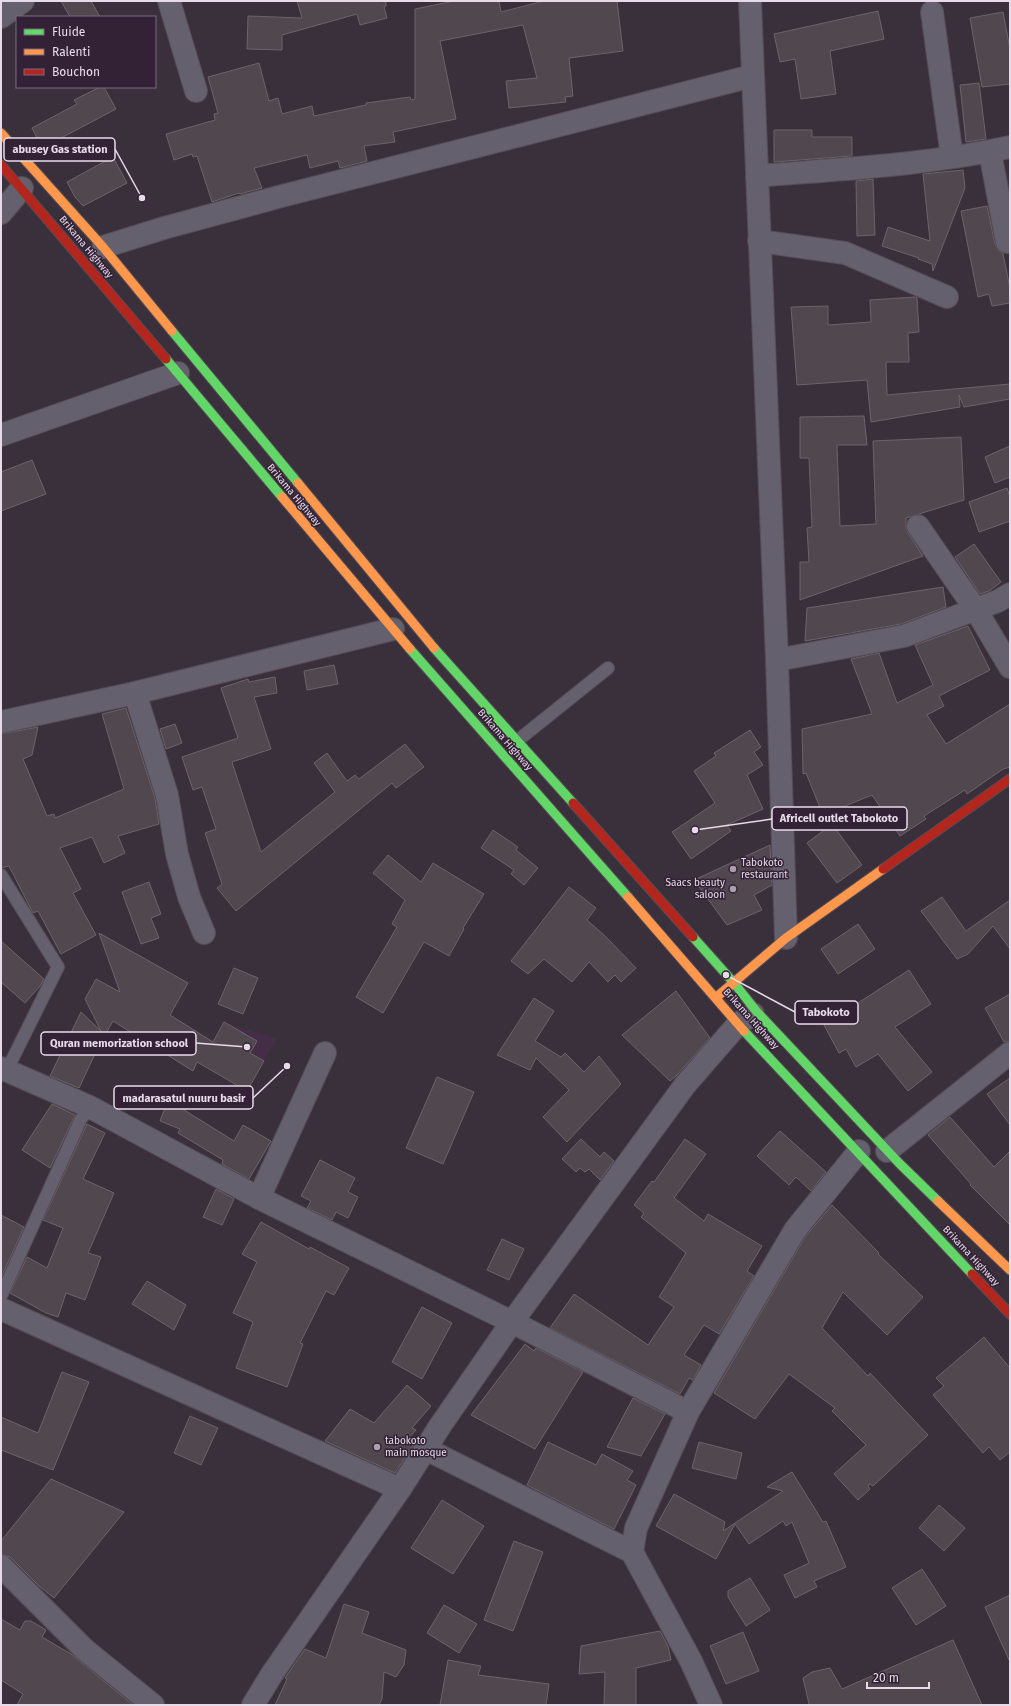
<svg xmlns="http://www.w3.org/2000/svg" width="1011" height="1706" font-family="'Fira Sans',sans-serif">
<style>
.built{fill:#442e47}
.building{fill:#51474f;stroke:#6d636a}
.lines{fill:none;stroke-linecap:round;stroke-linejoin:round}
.lane-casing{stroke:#554c56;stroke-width:14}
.street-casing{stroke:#554c56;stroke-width:24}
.fast-casing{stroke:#554c56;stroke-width:11}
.slow-casing{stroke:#554c56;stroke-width:11}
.jam-casing{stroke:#554c56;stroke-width:11}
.lane{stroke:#64606d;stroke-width:12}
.street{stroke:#64606d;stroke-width:22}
.fast{stroke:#63d668;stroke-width:9}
.slow{stroke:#ff974d;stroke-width:9}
.jam{stroke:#b3261e;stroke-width:9}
.poi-dot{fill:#aa9fac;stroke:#332136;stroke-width:1.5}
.labels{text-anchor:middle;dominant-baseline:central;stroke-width:3;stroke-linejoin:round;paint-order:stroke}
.street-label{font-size:10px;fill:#e7dbe9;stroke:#332136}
.poi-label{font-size:10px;fill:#e7dbe9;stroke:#332136;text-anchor:start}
.leader{fill:none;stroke:#e7dbe9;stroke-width:1.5}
.callout-dot{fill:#e7dbe9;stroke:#332136;stroke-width:1.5}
.callout{fill:#332136;stroke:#e7dbe9;stroke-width:1.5}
.callout-label{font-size:11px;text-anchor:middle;font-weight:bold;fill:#e7dbe9}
</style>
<rect width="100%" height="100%" fill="#3a303b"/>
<path class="built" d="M225,1022L277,1039L256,1074L221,1055Z"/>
<g class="building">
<path d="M61,1H91L100,17H70Z"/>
<path d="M297,1H386V6L384,7L387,18L360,25L357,14L282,35V50L247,49L248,16L302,18Z"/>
<path d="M454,1H499L501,12L544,1H617L623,51L569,58L573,96L565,97L566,102L509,108L506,81L537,78L523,25L440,41L456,119L393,132L395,142L364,146L367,161L340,168L338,161L310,168L307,155L254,168L262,188L240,194L239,193L212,202L197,156L193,157L192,154L174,160L166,134L215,120L214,114L218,113L208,77L259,63L269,101L278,98L282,114L312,106L314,116L366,105V103L410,97L411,100L415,99V9Z"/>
<path d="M878,11L884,39L830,51L836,94L801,99L795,59L780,62L774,34Z"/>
<path d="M1003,12L1010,49V84L982,87L970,18Z"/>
<path d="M979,83L986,139L966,142L960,85Z"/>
<path d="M100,87H104L116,109L42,148L32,128L77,104L74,100Z"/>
<path d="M774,130H812V137H852V156L774,162Z"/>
<path d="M113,157L127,183L83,206L75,197L67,182Z"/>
<path d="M963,170L965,188L933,271L932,264L918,259L919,258L882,246L888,227L930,241L923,174Z"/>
<path d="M873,179L875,235L857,236L856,181Z"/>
<path d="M987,206L995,244L998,250L1003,254L1010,288V303L992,306L989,294L978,297L961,211Z"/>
<path d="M915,297L917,298L919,332L908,333L909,362H886L887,395L1010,384V399L964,407L959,395L960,407L871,422L867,380L797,385L791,307L828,306V325L871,322L870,300Z"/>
<path d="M864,416L867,445H837L840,526L876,524L873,441L961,437L964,500L906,518V527L908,533L923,556L800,600V562H809L807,528L812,527L809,458H800V417Z"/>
<path d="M1010,446V477L995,483L985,457Z"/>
<path d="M32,460L46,494L1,511V472Z"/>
<path d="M1007,488L1010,497V521L979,532L969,502Z"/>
<path d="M974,544L1001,582L989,591L980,594L955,557Z"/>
<path d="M943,587L946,607L901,624L805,641L807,608Z"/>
<path d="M968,626L990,670L939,696L944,706L927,715L946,744L1010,704V767L1003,769L967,794L965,790L924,816L926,819L900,836L872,795L823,815L806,773L803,774L802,729L872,714L851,659L879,653L897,703L933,685L915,645Z"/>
<path d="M334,665L338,684L307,690L304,671Z"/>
<path d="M275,677L277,693L254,697L271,749L232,762L261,852L335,792L314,763L327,753L347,781L355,775L359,779L405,744L424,767L396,788L392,783L236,911L217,888L222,884L205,833L216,829L202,787L193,790L182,757L238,738L221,688L248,679L249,682Z"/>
<path d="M126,708L155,798L159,824L118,836L125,853L104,863L92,837L60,848L81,889L73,893L96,935L61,954L38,911L33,913L9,866L1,868V734L38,727L32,755L23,759L47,816L54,814L55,818L124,789L102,714Z"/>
<path d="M175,724L182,743L166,749L160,729Z"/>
<path d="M750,730L761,747L754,752L763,765L747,775L763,809L727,825L731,831L691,859L672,832L715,803L694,771L716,756L714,753Z"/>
<path d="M832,824L862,865L837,883L807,843Z"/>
<path d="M493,830L518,847L516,850L538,868L524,885L511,874L514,870L481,848Z"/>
<path d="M770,845L772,885L754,895L762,910L727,925L694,880Z"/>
<path d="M388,855L421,882L433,863L484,894L463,928L464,929L449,956L424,942L383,1013L356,997L397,927L392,924L405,900L373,873Z"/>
<path d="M149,882L161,914L151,918L159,938L141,944L122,892Z"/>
<path d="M569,887L596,908L587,920L605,936L636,968L621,982L615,975L608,982L589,962L572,982L544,959L528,974L511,961Z"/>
<path d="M942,897L966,931L1010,900V949L993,926L968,954L957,959L921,911Z"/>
<path d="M858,924L875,949L838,974L821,949Z"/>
<path d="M99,933L188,983L170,1015L213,1042L224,1022L257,1041L250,1053L264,1061L247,1091L197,1062L193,1071L113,1021L104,1037V1035L79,1088L50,1076L81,1012L101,1031L85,999L96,979L120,992Z"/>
<path d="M1,941L44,979L40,986L25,1003L1,982Z"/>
<path d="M234,968L258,978L243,1014L218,1004Z"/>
<path d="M909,970L931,1004L895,1027L932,1072L908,1091L878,1054L856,1067L846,1049L839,1053L824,1025Z"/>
<path d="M676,991L710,1038L676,1076L670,1081L622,1035Z"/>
<path d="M1010,994V1041L1004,1042L985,1008Z"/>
<path d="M534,998L554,1011L535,1041L561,1057L565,1053L584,1072L599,1056L621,1084L567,1142L543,1117L569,1090L536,1058L530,1070L497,1055Z"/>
<path d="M437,1077L474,1092L443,1164L406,1148Z"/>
<path d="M1010,1078V1125L987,1094Z"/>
<path d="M168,1100L234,1141L243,1125L271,1141L249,1179L222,1164L223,1160L178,1133L180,1129L160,1121Z"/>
<path d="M52,1104L75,1115L50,1168L22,1150Z"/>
<path d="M950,1117L994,1167L1010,1151V1225L970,1185L971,1184L928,1135Z"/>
<path d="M87,1124L105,1133L83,1179L114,1193L88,1253L101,1257L85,1300L66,1293L58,1317L46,1313L10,1293L27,1257L47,1268L63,1228L43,1220Z"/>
<path d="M780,1131L826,1172L811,1191L796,1177L789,1185L757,1156Z"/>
<path d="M581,1139L600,1157L604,1152L614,1161L600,1180L589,1169L585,1172L580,1168L576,1172L562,1159Z"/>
<path d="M685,1139L706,1154L674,1198L704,1221L708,1214L762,1246L747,1271L754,1276L719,1334L704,1325L684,1355L701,1365L693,1380L689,1378L680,1394L550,1328L574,1294L648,1345L674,1307L659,1297L686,1253L641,1217L644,1213L634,1205L652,1181L654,1182Z"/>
<path d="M320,1160L355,1178L348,1192L358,1197L348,1218L336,1212L332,1220L307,1208L311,1201L301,1196Z"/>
<path d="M216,1189L234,1199L222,1225L203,1217Z"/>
<path d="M832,1205L879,1253L878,1254L923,1297L887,1335L843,1292L822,1328L868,1376L870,1373L928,1435L873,1486L870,1484L868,1486L870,1489L858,1500L834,1474L866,1445L832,1411L835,1408L789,1374L755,1419L714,1393L805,1237Z"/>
<path d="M1,1215L24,1227L1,1278Z"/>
<path d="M261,1222L309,1249L310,1247L349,1268L334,1295L326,1291L300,1343L303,1344L287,1387L236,1368L253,1322L233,1313L257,1262L242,1254Z"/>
<path d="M502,1239L524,1249L509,1280L487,1270Z"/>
<path d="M147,1281L186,1305L174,1330L132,1304Z"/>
<path d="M422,1307L452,1323L422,1379L392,1362Z"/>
<path d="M984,1337L1010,1368V1452L1000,1460L989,1447L983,1453L933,1395L944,1386L936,1378Z"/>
<path d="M525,1344L534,1351L536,1348L583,1372L535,1449L471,1415Z"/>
<path d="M62,1372L89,1382L53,1470L1,1450V1417L38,1433Z"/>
<path d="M407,1385L431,1406L412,1428L416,1430L406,1441L413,1445L395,1473L325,1441L350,1409L374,1423Z"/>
<path d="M633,1398L665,1414L641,1456L607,1447Z"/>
<path d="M190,1416L218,1428L201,1465L174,1453Z"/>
<path d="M548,1442L596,1465L602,1454L633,1471L627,1480L636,1485L614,1529L527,1485Z"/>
<path d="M699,1442L742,1453L736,1479L692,1468Z"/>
<path d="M792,1472L823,1522L826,1521L846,1567L814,1581L817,1587L795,1598L784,1575L809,1563L792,1522L786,1526L783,1521L749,1544L735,1524L716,1559L656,1526L674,1494L725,1522L723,1531L783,1491L767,1487Z"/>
<path d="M51,1479L124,1512L54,1598L39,1586L10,1557L1,1554V1541Z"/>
<path d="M442,1500L484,1526L453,1574L411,1548Z"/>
<path d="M939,1505L965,1528L944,1551L919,1528Z"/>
<path d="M514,1541L543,1552L513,1631L484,1620Z"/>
<path d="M922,1569L946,1606L916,1625L892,1588Z"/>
<path d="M750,1578L770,1610L746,1626L728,1597V1591Z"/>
<path d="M1010,1595V1662L985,1607Z"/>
<path d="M344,1604L369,1612L362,1633L406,1650L404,1665L396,1677L384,1672L382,1699L379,1705H275L287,1679L285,1678L305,1649L326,1658Z"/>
<path d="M444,1605L477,1624L459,1653L427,1633Z"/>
<path d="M1,1619L20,1630L25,1621H31L46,1630L42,1637L71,1654L133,1705H17L23,1694L1,1680Z"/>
<path d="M660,1631L668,1646L671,1660L636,1668V1705H604L605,1672L579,1674L581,1646Z"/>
<path d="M743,1632L759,1671L726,1684L710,1646Z"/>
<path d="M953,1640L982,1705H807L809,1704L803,1678L812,1672L830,1668L842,1689Z"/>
<path d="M448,1660L481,1666L478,1675L549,1684L546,1705H440Z"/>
</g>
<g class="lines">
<defs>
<g id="lane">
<path d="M517,741L608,668"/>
<path d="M1,875L58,967L7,1070"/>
<path d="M1,1296L81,1119L90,1107"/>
</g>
<g id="street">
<path d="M169,1L196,91"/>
<path d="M750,1L777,660L786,938"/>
<path d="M932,12L952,157"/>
<path d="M1,17L23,1"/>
<path d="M990,152L1007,242"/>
<path d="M757,176C841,169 927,165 1010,147"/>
<path d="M1,213L22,188"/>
<path d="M759,241L845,253L947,297"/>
<path d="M103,247L164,228L278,197L752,76"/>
<path d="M1,435L178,373"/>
<path d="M918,526L976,610L1010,667"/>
<path d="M777,660L904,636L998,601L1010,594"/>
<path d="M135,693L167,795L177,854L189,897L204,933"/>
<path d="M1,722L135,693L393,629"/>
<path d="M1,1068L90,1107L259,1198L512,1322L688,1412"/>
<path d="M887,1151L1010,1053"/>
<path d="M259,1198L325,1053"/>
<path d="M1,1309L400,1489"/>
<path d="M426,1449L632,1552L691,1661L711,1705"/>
<path d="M632,1552L636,1528L688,1412L795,1230L859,1151"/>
<path d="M1,1566L84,1649L153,1705"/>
<path d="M253,1705L272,1674L400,1489L440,1426L512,1322L685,1085L738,1024L753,1014"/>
</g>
<g id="fast">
<path d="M172,331L298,483"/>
<path d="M166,359L282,497"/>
<path d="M434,648L573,803"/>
<path d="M410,649L628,897"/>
<path d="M693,937L734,983L757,1012L899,1163L938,1201"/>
<path d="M744,1031L972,1274"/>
</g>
<g id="slow">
<path d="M1,133L103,247L172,331"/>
<path d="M298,483L434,648"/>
<path d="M282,497L410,649"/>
<path d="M628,897L744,1031"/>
<path d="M719,995L786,938L883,869"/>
<path d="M938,1201L1010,1270"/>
</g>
<g id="jam">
<path d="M1,165L166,359"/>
<path d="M573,803L693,937"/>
<path d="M883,869L1010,779"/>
<path d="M972,1274L1010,1314"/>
</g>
</defs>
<use href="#lane" class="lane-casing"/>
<use href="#street" class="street-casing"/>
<use href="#fast" class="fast-casing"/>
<use href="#slow" class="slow-casing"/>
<use href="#jam" class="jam-casing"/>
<use href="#lane" class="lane"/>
<use href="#street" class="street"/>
<use href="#fast" class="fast"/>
<use href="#slow" class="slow"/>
<use href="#jam" class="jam"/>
</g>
<g class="poi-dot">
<circle cx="733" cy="869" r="4"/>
<circle cx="733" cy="889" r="4"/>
<circle cx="377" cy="1447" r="4"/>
</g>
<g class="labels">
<g class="street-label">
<text transform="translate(86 247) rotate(50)">Brikama Highway</text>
<text transform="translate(294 495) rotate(50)">Brikama Highway</text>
<text transform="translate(505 740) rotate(49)">Brikama Highway</text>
<text transform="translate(751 1019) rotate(48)">Brikama Highway</text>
<text transform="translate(971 1256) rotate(47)">Brikama Highway</text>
</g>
<g class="poi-label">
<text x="741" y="863">Tabokoto<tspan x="741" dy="12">restaurant</tspan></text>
<text x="725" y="883" text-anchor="end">Saacs beauty<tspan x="725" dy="12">saloon</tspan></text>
<text x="385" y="1441">tabokoto<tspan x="385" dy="12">main mosque</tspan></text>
</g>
</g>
<path class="leader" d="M142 198L115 149M695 830L772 819M726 975L795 1012M247 1047L196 1043M287 1066L253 1098"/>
<g class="callout-dot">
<circle cx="142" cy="198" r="4"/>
<circle cx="695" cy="830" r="4"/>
<circle cx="726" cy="975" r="4"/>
<circle cx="247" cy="1047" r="4"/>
<circle cx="287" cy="1066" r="4"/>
</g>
<g class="callout">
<rect x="4" y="138" width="111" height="23" rx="4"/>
<rect x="772" y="807" width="135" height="23" rx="4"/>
<rect x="795" y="1001" width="63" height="23" rx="4"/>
<rect x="41" y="1032" width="155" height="23" rx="4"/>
<rect x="114" y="1086" width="139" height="23" rx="4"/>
</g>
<g class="callout-label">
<text x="60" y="153">abusey Gas station</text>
<text x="839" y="822">Africell outlet Tabokoto</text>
<text x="826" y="1016">Tabokoto</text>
<text x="119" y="1047">Quran memorization school</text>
<text x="184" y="1102">madarasatul nuuru basir</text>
</g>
<rect width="1011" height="1706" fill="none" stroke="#e7dbe9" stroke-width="4"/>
<rect x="16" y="16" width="140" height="72" fill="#332136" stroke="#7b6b7e"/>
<rect x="24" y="29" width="20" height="6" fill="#63d668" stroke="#7b6b7e"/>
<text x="52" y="36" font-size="12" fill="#e7dbe9">Fluide</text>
<rect x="24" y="49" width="20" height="6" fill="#ff974d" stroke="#7b6b7e"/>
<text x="52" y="56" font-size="12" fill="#e7dbe9">Ralenti</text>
<rect x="24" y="69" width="20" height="6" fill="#b3261e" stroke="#7b6b7e"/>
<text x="52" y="76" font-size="12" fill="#e7dbe9">Bouchon</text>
<path d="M867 1682v6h62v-6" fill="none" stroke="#e7dbe9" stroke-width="2"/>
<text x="873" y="1682" font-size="12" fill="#e7dbe9" stroke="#332136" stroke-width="3" paint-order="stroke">20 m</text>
</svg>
